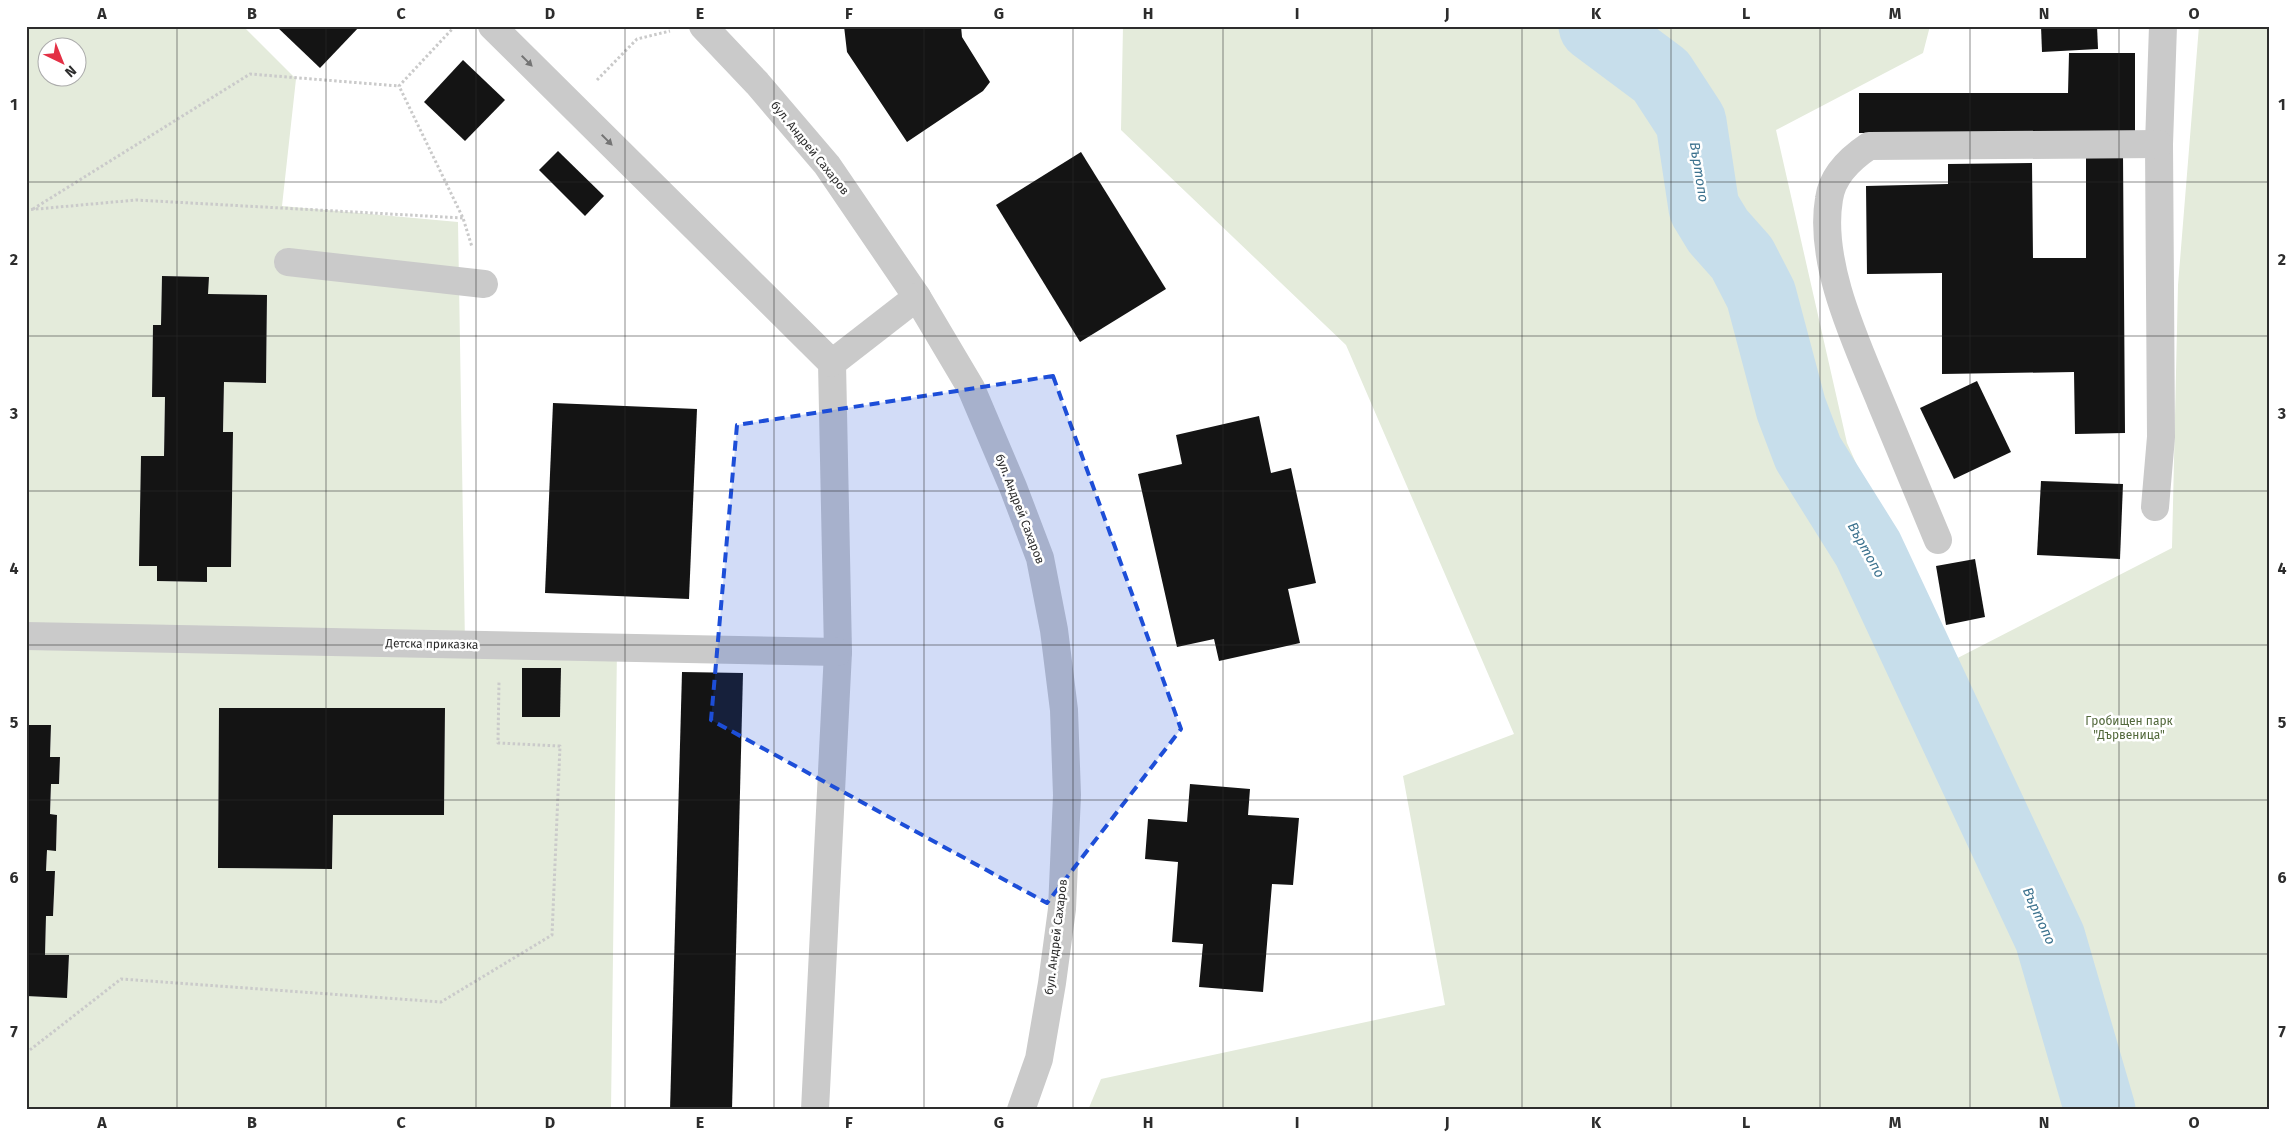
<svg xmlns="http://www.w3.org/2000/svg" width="2296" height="1136" font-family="'Fira Sans',sans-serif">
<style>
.green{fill:#e4ebdb;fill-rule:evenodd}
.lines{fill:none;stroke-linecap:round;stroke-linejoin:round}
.river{stroke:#c7deeb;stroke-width:71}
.building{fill:#141414}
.path{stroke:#cacaca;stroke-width:3;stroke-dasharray:2.5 2.5;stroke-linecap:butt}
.minor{stroke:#cacaca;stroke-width:28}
.oneway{fill:#747474}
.marked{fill:#1d4ed8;fill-opacity:0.2;stroke:#1d4ed8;stroke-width:4;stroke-dasharray:10 6;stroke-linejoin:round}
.grid{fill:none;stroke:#2d2d2d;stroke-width:1;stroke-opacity:0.55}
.labels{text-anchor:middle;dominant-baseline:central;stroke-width:5;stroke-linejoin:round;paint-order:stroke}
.street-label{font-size:12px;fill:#2d2d2d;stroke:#fff}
.park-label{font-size:12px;fill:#52683b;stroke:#fff}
.water-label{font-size:14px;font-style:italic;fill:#3c728e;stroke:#fff}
.neatline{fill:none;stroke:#2d2d2d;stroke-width:2}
.grid-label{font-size:16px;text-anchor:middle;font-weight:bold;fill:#2d2d2d}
</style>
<rect width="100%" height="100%" fill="#fff"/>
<g class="green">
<path d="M26,26H243L296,79L282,206L458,222L465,645L617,648L611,1110H26V996L67,997L69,956L45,955L46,916H53L55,871H46L47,850H56L57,815L50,814L51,784L59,783L60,757H50L51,725H26ZM48,48H78V78H48ZM162,276L208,277V294L267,295L266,383L224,382L223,432H233L231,567H207V582L157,581V566H140L141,456H164L165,397L152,396L153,325H161ZM219,708L445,709L444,815H333L332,869L218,868Z"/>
<path d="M1123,26H1930L1923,53L1776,130L1847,443L1946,664L2172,548L2178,285L2199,26H2270V1110H1088L1101,1079L1445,1005L1403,776L1514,734L1346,345L1121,130Z"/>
</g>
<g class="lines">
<path class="river" d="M1594,26L1661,76L1691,122L1704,208L1718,231L1742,258L1761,295L1791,408L1808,453L1868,549L2050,938L2100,1110"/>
</g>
<g class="building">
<path d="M276,26H360L320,68Z"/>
<path d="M844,26H961L962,37L990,82L983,91L907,142L847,52Z"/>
<path d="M2041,26H2097L2098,49L2042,52Z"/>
<path d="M2069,53H2135V132L1859,133V93H2068Z"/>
<path d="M463,60L505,100L465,141L424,102Z"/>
<path d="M558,151L604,196L585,216L539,170Z"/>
<path d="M1081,152L1166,289L1080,342L996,205Z"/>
<path d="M2086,154H2123L2125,433L2075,434L2074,372L1942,374V273L1867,274L1866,186L1948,184V164L2032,163L2033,258H2086Z"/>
<path d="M162,276L209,277L208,294L267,295L266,383L224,382L223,432H233L231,567H207V582L157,581V566H139L141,456H164L165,397H152L153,325H161Z"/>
<path d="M1977,381L2011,452L1954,479L1920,408Z"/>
<path d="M553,403L697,409L689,599L545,593Z"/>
<path d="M1259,416L1271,473L1291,468L1316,583L1288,589L1300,643L1219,661L1214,639L1177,647L1138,474L1182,464L1176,435Z"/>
<path d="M2041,481L2123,484L2120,559L2037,555Z"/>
<path d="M1975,559L1985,617L1946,625L1936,566Z"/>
<path d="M522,668H561L560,717H522Z"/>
<path d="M682,672L743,673L732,1110H670Z"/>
<path d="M219,708H445L444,815H333L332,869L218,868Z"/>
<path d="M26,725H51L50,757H60L59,784H51L50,814L57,815L56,851L47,850L46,871H55L53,916H46L45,955H69L67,998L26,996Z"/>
<path d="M1190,784L1250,789L1248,815L1299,818L1293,885L1272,884L1263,992L1199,987L1203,944L1172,942L1178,862L1145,859L1148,819L1187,822Z"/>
</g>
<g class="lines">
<g class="path">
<path d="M455,26L399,86L463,218L472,247"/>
<path d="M597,80L637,39L670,31"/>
<path d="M33,209L250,74L399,86"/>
<path d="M26,210L136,200L463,218"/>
<path d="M26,1053L121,979L441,1002L552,935L560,746L498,743L499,681"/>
</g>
<g class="minor">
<path d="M492,26L832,363L838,652L815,1110"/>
<path d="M703,26L757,83L827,165L917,297L971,388L1013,487L1040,558L1054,630L1064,710L1067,795L1062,909L1052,983L1039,1059L1021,1110"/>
<path d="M288,262L484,284"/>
<path d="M832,363L917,297"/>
<path d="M2155,507L2161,437L2159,144L2163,26"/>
<path d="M1938,540C1919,495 1900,449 1881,403C1857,344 1818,264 1829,199C1832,176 1851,158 1869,146L2159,144"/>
<path d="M26,636L838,652"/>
</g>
</g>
<defs><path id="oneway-solid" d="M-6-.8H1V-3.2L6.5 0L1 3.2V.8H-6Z" transform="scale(1.25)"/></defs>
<g class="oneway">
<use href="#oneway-solid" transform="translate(527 61) rotate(45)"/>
<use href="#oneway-solid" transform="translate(607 140) rotate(45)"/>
</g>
<path class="marked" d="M1053,376L1181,729L1047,903L711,720L737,425Z"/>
<path class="grid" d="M177,26V1110M326,26V1110M476,26V1110M625,26V1110M774,26V1110M924,26V1110M1073,26V1110M1223,26V1110M1372,26V1110M1522,26V1110M1671,26V1110M1820,26V1110M1970,26V1110M2119,26V1110M26,182H2270M26,336H2270M26,491H2270M26,645H2270M26,800H2270M26,954H2270"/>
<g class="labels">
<g class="street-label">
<text transform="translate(810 148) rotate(51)">бул. Андрей Сахаров</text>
<text transform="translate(1020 509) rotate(69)">бул. Андрей Сахаров</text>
<text transform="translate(432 644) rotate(1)">Детска приказка</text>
<text transform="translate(1056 937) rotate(-83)">бул. Андрей Сахаров</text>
</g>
<g class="park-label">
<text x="2129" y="721">Гробищен парк<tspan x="2129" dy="14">"Дървеница"</tspan></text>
</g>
<g class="water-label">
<text transform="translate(1699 172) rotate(81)">Въртопо</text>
<text transform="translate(1866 550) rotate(61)">Въртопо</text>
<text transform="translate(2039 916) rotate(66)">Въртопо</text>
</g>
</g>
<rect width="2296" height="1136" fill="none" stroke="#ffffff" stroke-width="55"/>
<g transform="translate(62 62) rotate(137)"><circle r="24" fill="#ffffff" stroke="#ababab"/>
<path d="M0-4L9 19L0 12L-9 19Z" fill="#e33045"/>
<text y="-8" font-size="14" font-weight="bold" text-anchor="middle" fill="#2d2d2d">N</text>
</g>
<rect x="28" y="28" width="2240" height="1080" class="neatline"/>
<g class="grid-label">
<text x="102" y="19">A</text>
<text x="252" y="19">B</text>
<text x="401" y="19">C</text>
<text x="550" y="19">D</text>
<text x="700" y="19">E</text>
<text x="849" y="19">F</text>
<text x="999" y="19">G</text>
<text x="1148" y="19">H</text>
<text x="1297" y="19">I</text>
<text x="1447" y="19">J</text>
<text x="1596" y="19">K</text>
<text x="1746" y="19">L</text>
<text x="1895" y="19">M</text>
<text x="2044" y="19">N</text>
<text x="2194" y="19">O</text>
<text x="14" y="110">1</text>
<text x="2282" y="110">1</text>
<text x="14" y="265">2</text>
<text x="2282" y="265">2</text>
<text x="14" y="419">3</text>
<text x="2282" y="419">3</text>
<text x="14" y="574">4</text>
<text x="2282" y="574">4</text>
<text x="14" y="728">5</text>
<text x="2282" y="728">5</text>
<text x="14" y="883">6</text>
<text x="2282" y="883">6</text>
<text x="14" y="1037">7</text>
<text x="2282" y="1037">7</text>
<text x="102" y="1128">A</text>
<text x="252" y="1128">B</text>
<text x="401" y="1128">C</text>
<text x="550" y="1128">D</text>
<text x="700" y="1128">E</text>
<text x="849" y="1128">F</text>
<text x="999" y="1128">G</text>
<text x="1148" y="1128">H</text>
<text x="1297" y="1128">I</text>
<text x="1447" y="1128">J</text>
<text x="1596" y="1128">K</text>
<text x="1746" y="1128">L</text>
<text x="1895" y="1128">M</text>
<text x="2044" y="1128">N</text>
<text x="2194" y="1128">O</text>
</g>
</svg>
